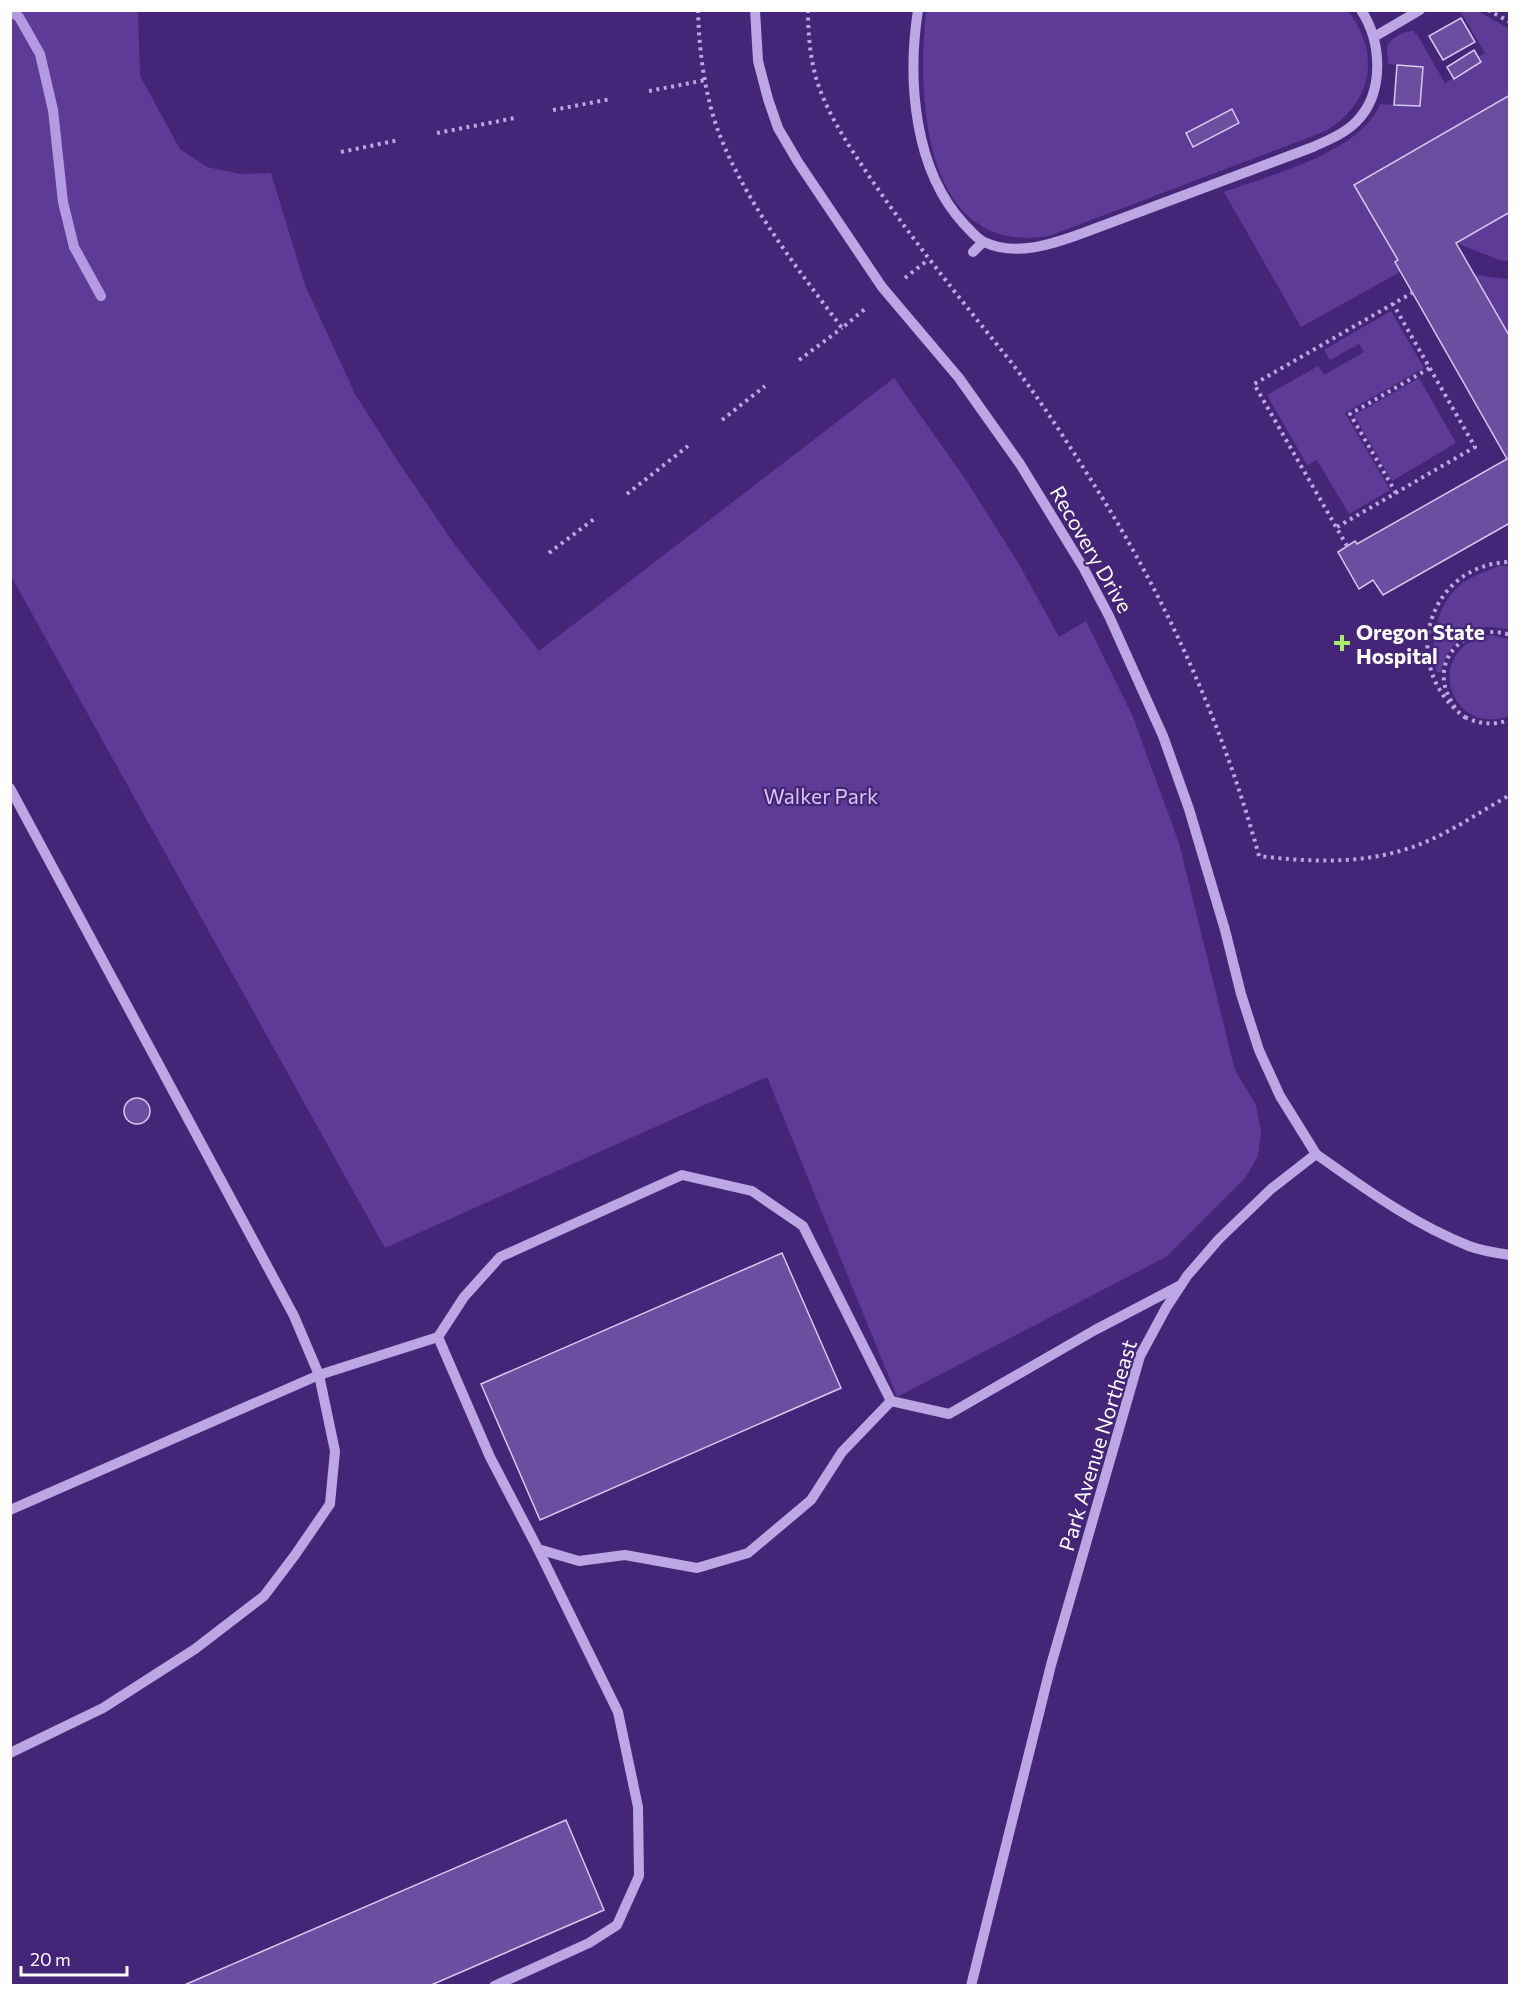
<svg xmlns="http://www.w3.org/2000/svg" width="1520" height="1996" font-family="Commissioner,sans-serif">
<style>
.green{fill:#5d3b96}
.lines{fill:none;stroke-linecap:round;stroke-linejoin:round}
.stream{stroke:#b49ae3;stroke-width:10}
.building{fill:#6c4da0;stroke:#d7c8f2;stroke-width:1.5}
.path{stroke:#bca6e3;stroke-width:4;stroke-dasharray:3 4.5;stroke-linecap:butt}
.minor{stroke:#bca6e3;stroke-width:10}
.poi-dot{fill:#a8ec6a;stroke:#442577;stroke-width:2}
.labels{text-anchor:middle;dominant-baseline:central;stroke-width:4.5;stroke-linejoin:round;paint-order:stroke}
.street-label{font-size:21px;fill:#fff;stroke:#442577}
.poi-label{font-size:21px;font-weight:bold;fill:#fff;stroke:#442577;text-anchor:start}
.park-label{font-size:21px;fill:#d7c8f2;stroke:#442577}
</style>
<rect width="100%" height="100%" fill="#442577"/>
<g class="green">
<path d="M10,11H138L140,76L180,149L207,167L241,174L271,173L305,285L355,394L399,463L455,545L539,651L894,378L966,480L1020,566L1059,637L1086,621L1133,717L1179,843L1235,1070L1256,1105L1261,1132L1258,1156L1246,1177L1166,1257L897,1397L767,1077L385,1248L11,576Z"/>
<path d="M926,11H1348C1381,54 1373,101 1326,131L1049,236C922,257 917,97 926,11Z"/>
<path d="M1460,11H1478L1509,29V95L1355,185L1398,260L1395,262L1400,272L1301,327L1224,192C1270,175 1360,153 1380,104L1420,106L1423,68L1388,64C1388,59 1387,52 1387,47C1389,38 1405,31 1413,31L1418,36L1445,83L1481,62L1478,57L1485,53Z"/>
<path d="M1509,212V261L1499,260L1456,243Z"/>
<path d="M1474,275L1509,279V337Z"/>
<path d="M1391,311L1424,368L1345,413L1390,490L1349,514L1317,460L1307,465L1267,395L1318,366L1324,375L1364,352L1359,344L1330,360L1324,350Z"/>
<path d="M1419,378L1456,443L1392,481L1354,415Z"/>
<path d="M1499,566H1509V630C1475,619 1449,638 1441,672H1437C1427,643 1438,600 1464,582C1475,575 1487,571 1499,566Z"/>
<path d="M1491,635L1509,639V716C1447,738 1422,645 1491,635Z"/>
</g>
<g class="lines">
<path class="stream" d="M10,11L19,17L40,54L53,110L63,202L74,247L101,296"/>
</g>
<g class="building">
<path d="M1461,18L1475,42L1443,60L1429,36Z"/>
<path d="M1474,50L1481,62L1454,79L1447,67Z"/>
<path d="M1397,65L1423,67L1420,106L1394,105Z"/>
<path d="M1510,95V212L1456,243L1510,337V523L1383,595L1373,580L1359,589L1338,552L1355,541L1357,544L1507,459L1395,262L1398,260L1354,185Z"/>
<path d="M1232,109L1239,123L1193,147L1186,133Z"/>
<circle cx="137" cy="1111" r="13"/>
<path d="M782,1253L841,1388L540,1520L481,1384Z"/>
<path d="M566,1820L604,1910L429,1986H182Z"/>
</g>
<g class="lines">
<g class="path">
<path d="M698,10C699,52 705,97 720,136C748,206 797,268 842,328L865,309"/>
<path d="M808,10C808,33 810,56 816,78C827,114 849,146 869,176C913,241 962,301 1011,362C1041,401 1067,442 1093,483C1166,598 1223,725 1259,856C1317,863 1375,865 1430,840C1457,828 1483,810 1510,795"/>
<path d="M1488,10L1510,22"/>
<path d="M649,91L706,80"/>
<path d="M553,110L611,99"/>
<path d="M437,133L515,118"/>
<path d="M341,152L399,140"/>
<path d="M905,278L928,260"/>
<path d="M799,360L842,328"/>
<path d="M722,420L765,386"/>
<path d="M1396,493L1350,414L1430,368"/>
<path d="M627,494L688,446"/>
<path d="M1337,527L1475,447L1393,304"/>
<path d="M1347,546L1254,384L1412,293"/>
<path d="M549,553L594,519"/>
<path d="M1455,708C1450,699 1445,691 1444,681C1440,645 1479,624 1510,635"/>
<path d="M1465,717C1481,725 1493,725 1510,720"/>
<path d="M1466,718C1397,669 1426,564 1510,562"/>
</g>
<g class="minor">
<path d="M755,10L758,61L768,99L778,128L798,162L882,287L959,378L1020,464L1083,567L1109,616L1163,736L1189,809L1225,930L1241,994L1259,1050L1280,1096L1316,1154"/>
<path d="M918,10C907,81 914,170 964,224C970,230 977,239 984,242C1016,257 1053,244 1083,233L1313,147C1328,140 1344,134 1356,122C1385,93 1382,42 1361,10"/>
<path d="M1374,37L1420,10"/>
<path d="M973,252L983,242"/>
<path d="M10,788L294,1316L319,1375L335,1451L330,1504L295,1555L264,1596L195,1649L103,1708L10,1753"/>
<path d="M438,1337L490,1457L538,1549L579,1561L625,1555L697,1568L748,1553L811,1500L842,1452L891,1401"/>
<path d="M10,1510L319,1375L438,1337L464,1297L500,1257L682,1175L752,1191L803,1226L891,1401L949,1414L1095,1330L1181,1285"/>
<path d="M494,1986L589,1943L617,1925L639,1876L638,1807L618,1712L538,1549"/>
<path d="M971,1986L1051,1665L1140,1356L1166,1308L1187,1276L1219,1239L1271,1189L1316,1154C1364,1188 1413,1224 1469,1246C1482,1251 1496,1253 1510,1255"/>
</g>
</g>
<path class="poi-dot" d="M1339 634h6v6h6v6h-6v6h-6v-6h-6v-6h6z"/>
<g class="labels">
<g class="street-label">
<text transform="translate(1092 549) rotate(60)">Recovery Drive</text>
<text transform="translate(1097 1445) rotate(-73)">Park Avenue Northeast</text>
</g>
<g class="poi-label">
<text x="1356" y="631">Oregon State<tspan x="1356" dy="24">Hospital</tspan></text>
</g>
<g class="park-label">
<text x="821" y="795">Walker Park</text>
</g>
</g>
<rect width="1520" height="1996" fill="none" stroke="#ffffff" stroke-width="24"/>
<path d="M21 1966v9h106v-9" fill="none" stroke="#ffffff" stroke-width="3"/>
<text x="30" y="1966" font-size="18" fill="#ffffff" stroke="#442577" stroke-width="4.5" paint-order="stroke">20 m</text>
</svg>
